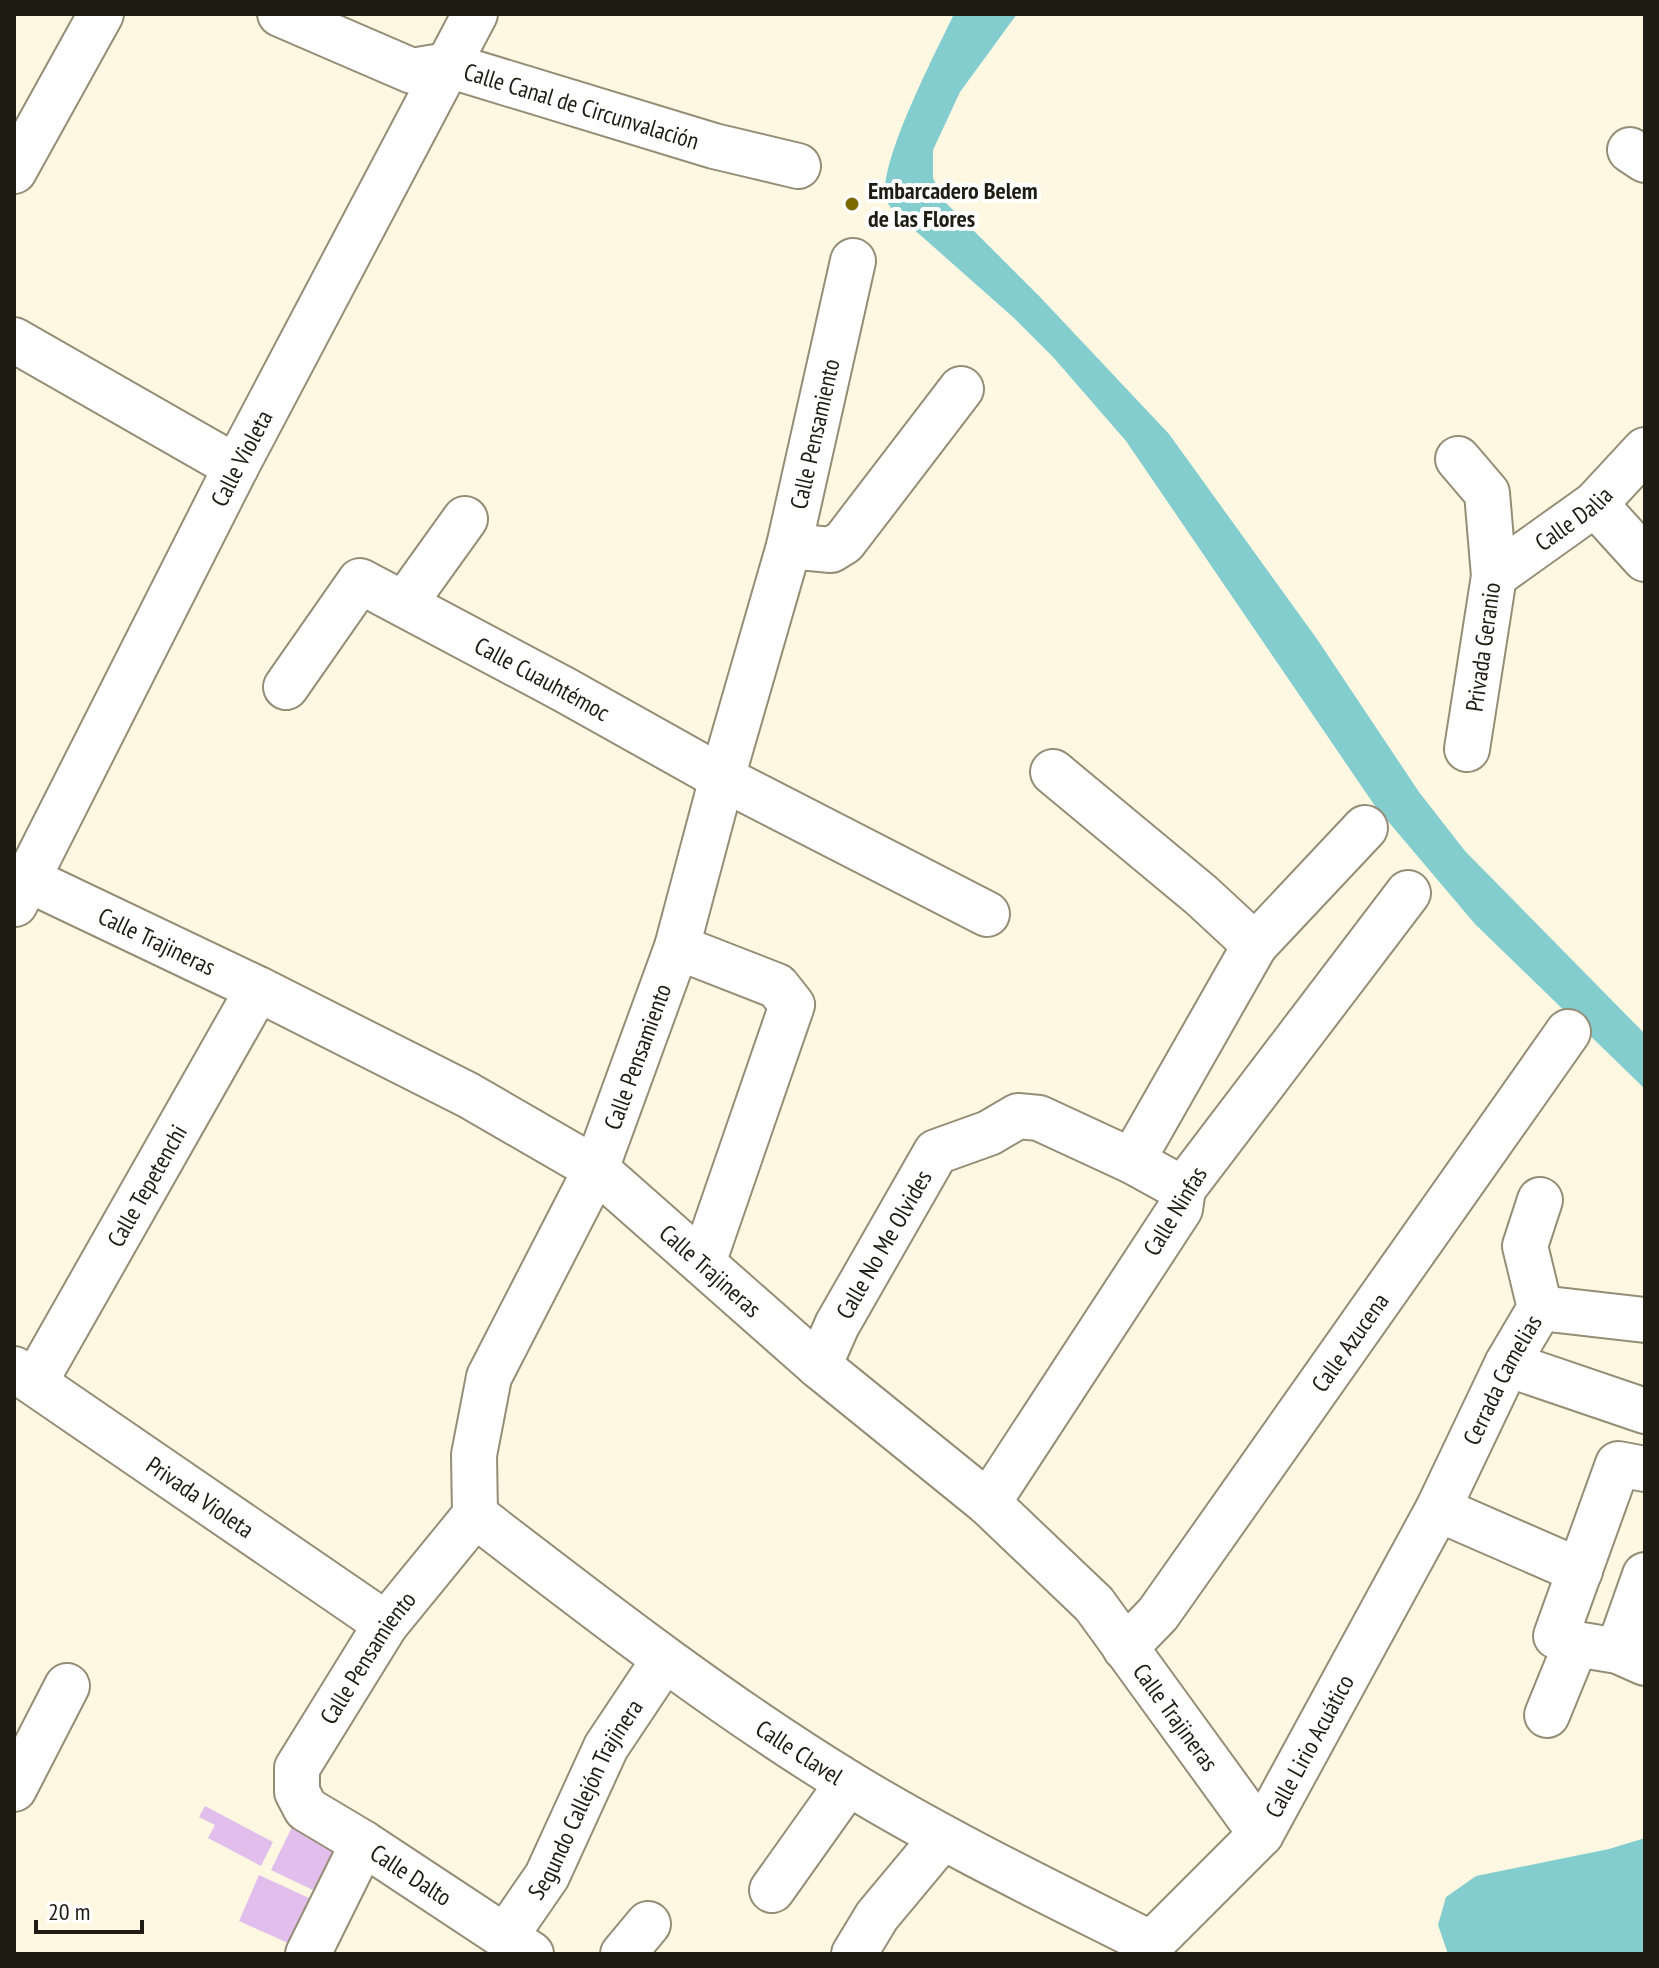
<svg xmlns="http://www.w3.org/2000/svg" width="1659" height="1968" font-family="'PT Sans Narrow',sans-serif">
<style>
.water{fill:#83cdcf}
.building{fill:#e2beec}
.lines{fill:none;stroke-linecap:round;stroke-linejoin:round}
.minor-casing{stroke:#958d76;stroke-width:48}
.minor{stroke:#fff;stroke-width:44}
.poi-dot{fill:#7c6900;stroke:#fff;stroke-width:3}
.labels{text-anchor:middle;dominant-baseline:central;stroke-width:8;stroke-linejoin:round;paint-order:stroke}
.street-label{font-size:24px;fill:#1f1c13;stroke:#fff}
.poi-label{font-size:24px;font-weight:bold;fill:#1f1c13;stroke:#fff;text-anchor:start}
</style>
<rect width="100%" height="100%" fill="#fef8e3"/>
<g class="water">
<path d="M954,14H1017L960,92L933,150V178L944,201L1040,297L1169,434L1317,639L1419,792L1465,851L1645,1034V1089L1475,924L1375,806L1126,441L1053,357L1014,318L901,218C896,213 888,206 886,199C877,164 937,50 954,14Z"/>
<path d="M1645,1838V1954H1448L1438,1925L1446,1897L1476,1876L1609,1849Z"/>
</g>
<g class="building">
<path d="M205,1806L273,1842L261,1866L208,1838L215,1825L199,1817Z"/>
<path d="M293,1825L337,1846L315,1891L271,1870Z"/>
<path d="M259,1875L309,1898L288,1943L239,1921Z"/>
</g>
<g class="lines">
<defs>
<g id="minor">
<path id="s1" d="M280,14L412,71L448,65L714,146L798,166"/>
<path d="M1630,150L1645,160"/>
<path d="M14,171L101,14"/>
<path d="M14,340L236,467"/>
<path d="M1458,459L1487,493L1494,576L1467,749"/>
<path d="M1595,504L1645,559"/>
<path d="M789,546L831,550L844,542L961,389"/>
<path id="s2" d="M1494,576L1595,504L1645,450"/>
<path d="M404,604L465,519"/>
<path id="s3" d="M286,687L360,581L565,690L722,778L987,914"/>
<path d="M1053,772L1201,895L1255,945L1132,1161"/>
<path id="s4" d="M27,879L258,989L468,1095L596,1169L819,1366L988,1503L1094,1604L1261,1834"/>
<path id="s5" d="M15,904L236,467L475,14"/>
<path d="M1255,945L1365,828"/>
<path d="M677,947L777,986L792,1005L703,1263"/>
<path d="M1540,1308L1645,1320"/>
<path d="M1507,1364L1645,1411"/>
<path id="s6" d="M819,1366L837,1325L936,1152L989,1133L1018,1116L1039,1118L1132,1161L1183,1189"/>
<path id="s7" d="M14,1369L386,1624"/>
<path id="s8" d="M35,1382L258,989"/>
<path d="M1645,1469L1618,1464L1556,1636L1576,1644L1618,1651L1645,1663"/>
<path d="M988,1503L1180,1209L1183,1189L1408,893"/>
<path d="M1438,1509L1580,1571"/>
<path id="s9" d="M475,1515C597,1609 719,1704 850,1784C947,1843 1049,1892 1150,1943"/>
<path id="s10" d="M1125,1648L1158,1614L1568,1032"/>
<path d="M1618,1651L1645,1575"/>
<path d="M1547,1715L1576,1644"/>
<path d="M14,1789L67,1686"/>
<path d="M772,1890L848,1783"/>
<path id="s11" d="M505,1937L547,1876L606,1747L664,1660"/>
<path d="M308,1954L363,1843"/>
<path id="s12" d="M531,1954L363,1843L306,1809L297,1792V1768L386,1624L475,1515L474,1455L489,1377L596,1169L677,947L722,778L789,546L853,261"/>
<path d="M623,1954L648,1924"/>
<path d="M854,1954L877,1916L942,1838"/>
<path id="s13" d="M1141,1954L1261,1834L1438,1509L1507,1364L1540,1308L1525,1246L1540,1200"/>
</g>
</defs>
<use href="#minor" class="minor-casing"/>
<use href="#minor" class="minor"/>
</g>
<circle class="poi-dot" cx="852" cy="204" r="8"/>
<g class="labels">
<g class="street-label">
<text stroke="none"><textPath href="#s1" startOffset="320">Calle Canal de Circunvalación</textPath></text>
<text stroke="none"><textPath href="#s12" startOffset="1762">Calle Pensamiento</textPath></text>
<text stroke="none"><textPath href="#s5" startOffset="500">Calle Violeta</textPath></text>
<text stroke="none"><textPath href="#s2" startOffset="98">Calle Dalia</textPath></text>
<text transform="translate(1483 647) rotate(-82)">Privada Geranio</text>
<text stroke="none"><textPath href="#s3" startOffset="336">Calle Cuauhtémoc</textPath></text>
<text stroke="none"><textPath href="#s4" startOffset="144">Calle Trajineras</textPath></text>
<text stroke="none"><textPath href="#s12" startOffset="1114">Calle Pensamiento</textPath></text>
<text stroke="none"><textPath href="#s8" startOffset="226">Calle Tepetenchi</textPath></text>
<text transform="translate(1175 1211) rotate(-59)">Calle Ninfas</text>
<text stroke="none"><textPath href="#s6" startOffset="138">Calle No Me Olvides</textPath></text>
<text stroke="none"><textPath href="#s4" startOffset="792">Calle Trajineras</textPath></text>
<text stroke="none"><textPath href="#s10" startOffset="380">Calle Azucena</textPath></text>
<text stroke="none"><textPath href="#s13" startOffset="684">Cerrada Camelias</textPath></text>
<text stroke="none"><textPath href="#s7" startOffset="226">Privada Violeta</textPath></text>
<text stroke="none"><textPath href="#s12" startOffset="442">Calle Pensamiento</textPath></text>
<text stroke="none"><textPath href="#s4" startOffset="1440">Calle Trajineras</textPath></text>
<text stroke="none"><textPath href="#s13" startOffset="270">Calle Lirio Acuático</textPath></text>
<text stroke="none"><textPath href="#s9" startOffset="402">Calle Clavel</textPath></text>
<text stroke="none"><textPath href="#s11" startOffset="160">Segundo Callejón Trajinera</textPath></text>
<text transform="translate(411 1875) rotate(33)">Calle Dalto</text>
</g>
<g class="poi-label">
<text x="868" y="190">Embarcadero Belem<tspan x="868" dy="28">de las Flores</tspan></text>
</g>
</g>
<rect width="1659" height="1968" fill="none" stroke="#1f1c13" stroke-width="32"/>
<path d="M36 1920v12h106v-12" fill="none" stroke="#1f1c13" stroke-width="4"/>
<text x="48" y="1920" font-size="24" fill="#1f1c13" stroke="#ffffff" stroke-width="6" paint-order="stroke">20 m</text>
</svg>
